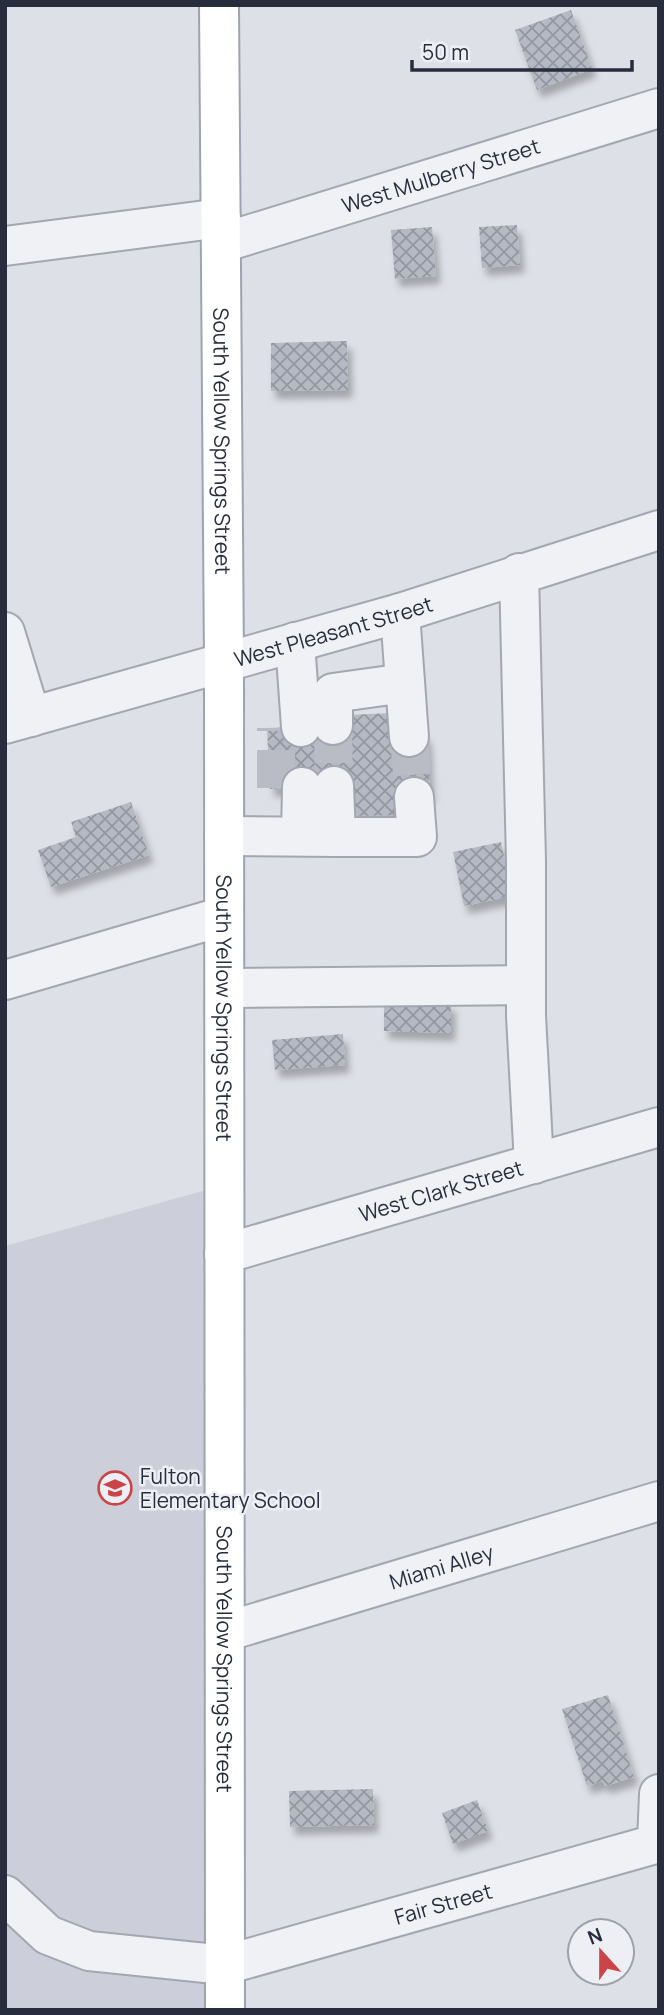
<svg xmlns="http://www.w3.org/2000/svg" width="664" height="2015" font-family="Manrope,sans-serif">
<style>
.built{fill:#cccfd9}
.building{fill:url(#building-cross-hatch);filter:url(#shadow)}
.lines{fill:none;stroke-linecap:round;stroke-linejoin:round}
.minor-tunnel{stroke:#b9bcc5;stroke-width:38;stroke-dasharray:38 19;stroke-linecap:butt}
.minor-casing{stroke:#a3a7b1;stroke-width:42}
.major-casing{stroke:#9da3b2;stroke-width:42}
.minor{stroke:#f0f1f5;stroke-width:38}
.major{stroke:#fff;stroke-width:38}
.labels{text-anchor:middle;dominant-baseline:central;stroke-width:5;stroke-linejoin:round;paint-order:stroke}
.street-label{font-size:21px;fill:#272d3d;stroke:#edeff5}
.poi-label{font-size:21px;fill:#272d3d;stroke:#edeff5;text-anchor:start}
</style>
<defs>
<pattern id="building-cross-hatch" width="8" height="8" patternUnits="userSpaceOnUse" patternTransform="scale(1.75)"><rect width="8" height="8" fill="#b5b9c4"/><path d="M0 0l8 8M0 8l8-8" fill="none" stroke="#9397a0"/></pattern>
<filter id="shadow"><feDropShadow dx="4.5" dy="8" stdDeviation="3.5" flood-color="#0004"/></filter>
</defs>
<rect width="100%" height="100%" fill="#dee0e7"/>
<path class="built" d="M224,1185L225,2010H5V1246Z"/>
<g class="building">
<path d="M571,10L592,69L537,90L515,30Z"/>
<path d="M517,225L520,265L482,268L479,227Z"/>
<path d="M432,227L436,276L395,279L391,230Z"/>
<path d="M347,341L348,390L271,391V343Z"/>
<path d="M394,713L427,736L430,797L394,798V815L352,816L351,785L270,789L267,728L346,725L345,715Z"/>
<path d="M131,802L149,855L51,887L38,850L76,837L71,822Z"/>
<path d="M501,842L512,896L464,906L453,852Z"/>
<path d="M384,1002L451,1003V1033L384,1031Z"/>
<path d="M343,1034L345,1065L275,1070L272,1040Z"/>
<path d="M608,1695L634,1777L605,1786L603,1781L587,1786L562,1709Z"/>
<path d="M373,1789L374,1825L290,1827L289,1791Z"/>
<path d="M477,1800L488,1831L453,1844L442,1813Z"/>
</g>
<g class="lines">
<g class="minor-tunnel">
<path d="M333,725L334,786"/>
<path d="M409,737L414,797"/>
<path d="M276,788V728"/>
</g>
<defs>
<g id="minor">
<path id="s1" d="M222,243L659,108"/>
<path d="M5,246L221,218"/>
<path d="M519,573L526,861V1016L534,1164"/>
<path d="M400,613L409,737"/>
<path d="M5,632L31,717"/>
<path d="M295,642L301,727"/>
<path id="s2" d="M5,724L400,613L659,530"/>
<path d="M333,725V693L405,683"/>
<path d="M224,836L336,837L334,786"/>
<path d="M301,836L302,787"/>
<path d="M336,837H417L414,797"/>
<path d="M5,980L224,916"/>
<path d="M225,988L526,985"/>
<path id="s3" d="M224,1254L659,1127"/>
<path id="s4" d="M225,1632L659,1501"/>
<path d="M657,1843L659,1794"/>
<path id="s5" d="M5,1895L48,1935L89,1951L225,1965L659,1843"/>
</g>
<g id="major">
<path id="s6" d="M219,5L224,662L225,2010"/>
</g>
</defs>
<use href="#minor" class="minor-casing"/>
<use href="#major" class="major-casing"/>
<use href="#minor" class="minor"/>
<use href="#major" class="major"/>
</g>
<defs>
<symbol id="school-ring" viewBox="-11 -11 22 22"><circle r="9.5" fill="#edeff5" stroke="#cb4447" stroke-width="1.5"/><path d="M0-5L7-2L0 1L-7-2ZM-4 1L0 2.5L4 1V4Q0 6-4 4Z" fill="#cb4447"/></symbol>
</defs>
<g fill-rule="evenodd">
<use href="#school-ring" x="96" y="1469" width="38" height="38"/>
</g>
<g class="labels">
<g class="street-label">
<text stroke="none"><textPath href="#s1" startOffset="229">West Mulberry Street</textPath></text>
<text stroke="none"><textPath href="#s6" startOffset="436">South Yellow Springs Street</textPath></text>
<text stroke="none"><textPath href="#s2" startOffset="341">West Pleasant Street</textPath></text>
<text stroke="none"><textPath href="#s6" startOffset="1003">South Yellow Springs Street</textPath></text>
<text stroke="none"><textPath href="#s3" startOffset="226">West Clark Street</textPath></text>
<text stroke="none"><textPath href="#s4" startOffset="226">Miami Alley</textPath></text>
<text stroke="none"><textPath href="#s6" startOffset="1654">South Yellow Springs Street</textPath></text>
<text stroke="none"><textPath href="#s5" startOffset="466">Fair Street</textPath></text>
</g>
<g class="poi-label">
<text x="140" y="1476">Fulton<tspan x="140" dy="24">Elementary School</tspan></text>
</g>
</g>
<rect width="664" height="2015" fill="none" stroke="#272d3d" stroke-width="14"/>
<g transform="translate(601 1952) rotate(339)"><circle r="33" fill="#edeff5" stroke="#9ea1ab" stroke-width="2"/>
<path d="M0-5L12 26L0 18L-12 26Z" fill="#cb4447"/>
<text y="-10" font-size="19" font-weight="bold" text-anchor="middle" fill="#272d3d">N</text>
</g>
<path d="M412 60v10h220v-10" fill="none" stroke="#272d3d" stroke-width="3.5"/>
<text x="422" y="60" font-size="21" fill="#272d3d" stroke="#edeff5" stroke-width="5" paint-order="stroke">50 m</text>
</svg>
